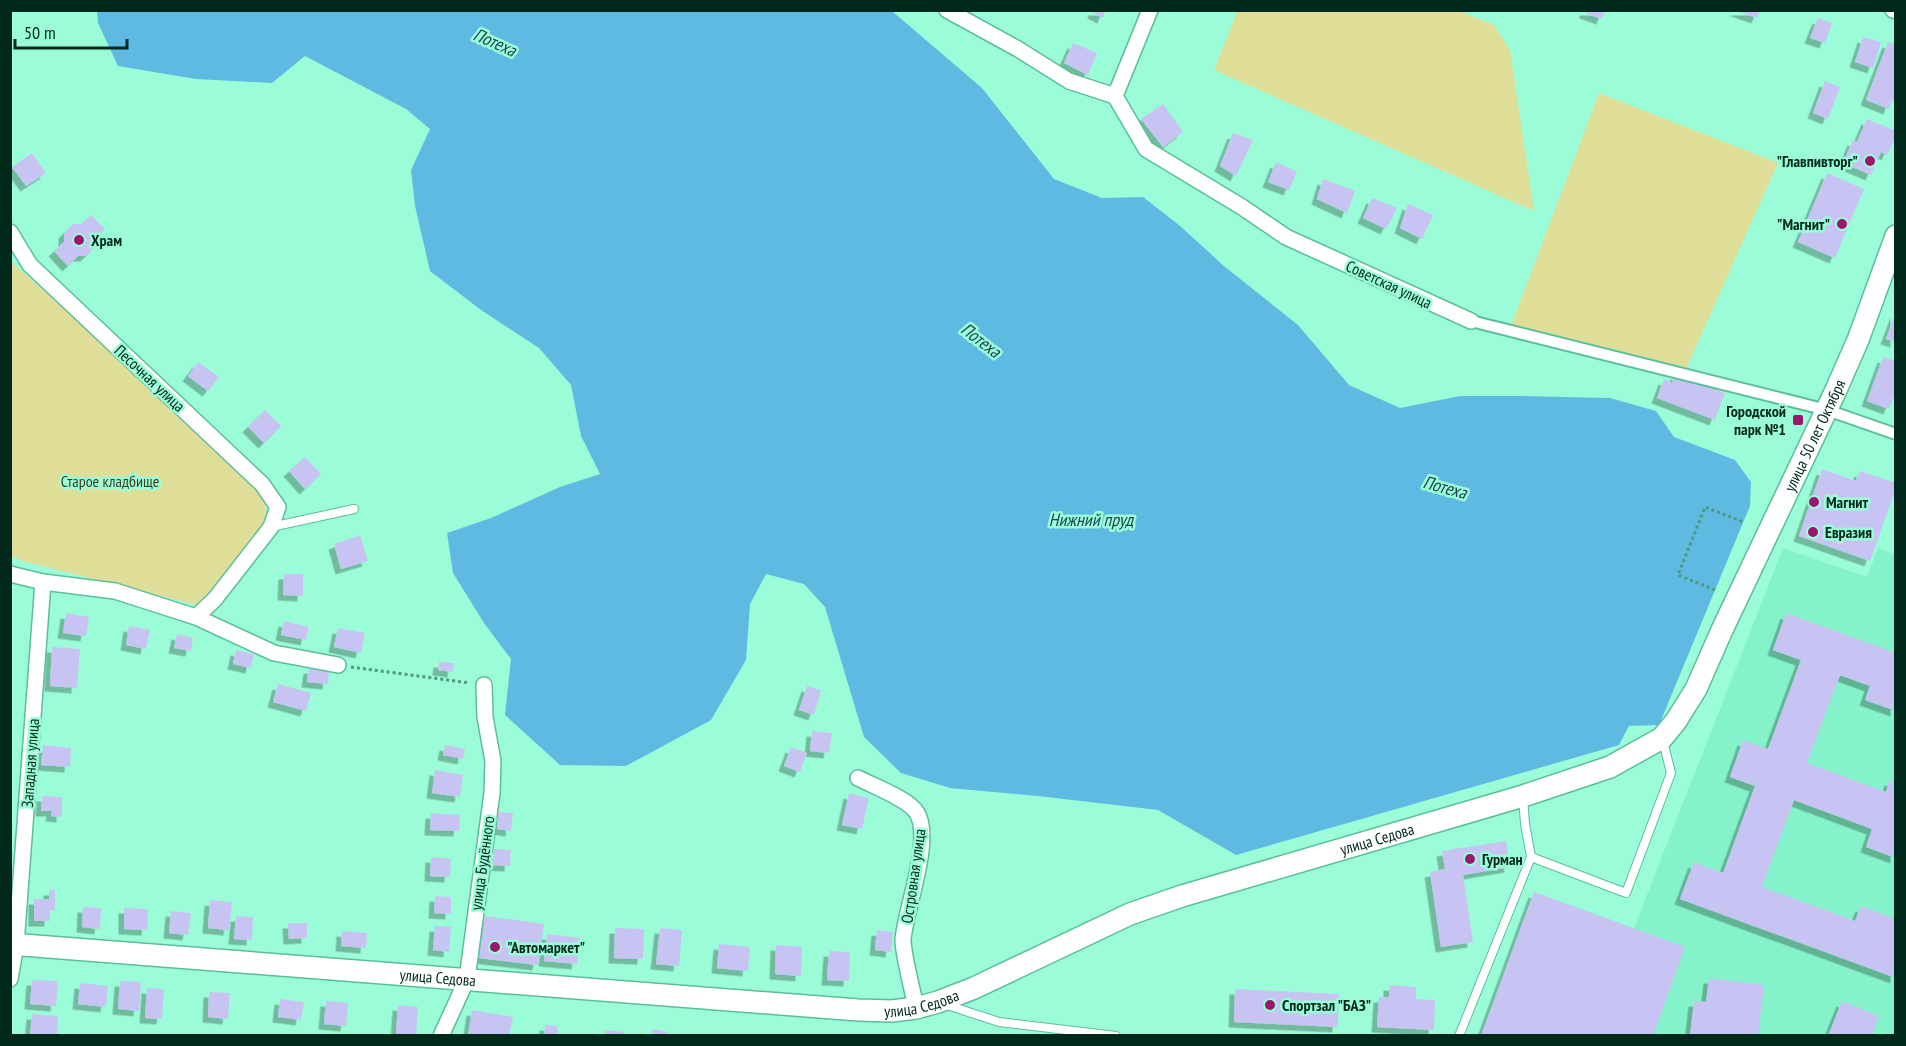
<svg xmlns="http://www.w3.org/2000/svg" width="1906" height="1046" font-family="'PT Sans Narrow',sans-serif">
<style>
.built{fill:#85f3ca}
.green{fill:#dfde99}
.water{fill:#5ebae0}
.building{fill:#c7c4f3;filter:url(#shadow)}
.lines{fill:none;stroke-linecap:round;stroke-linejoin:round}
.service-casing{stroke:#5bbe9b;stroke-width:10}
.pedestrian-casing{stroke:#5bbe9b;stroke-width:14}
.minor-casing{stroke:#5bbe9b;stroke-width:18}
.secondary-casing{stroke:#5bbe9b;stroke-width:24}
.path{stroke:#51987e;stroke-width:3;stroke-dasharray:3 3;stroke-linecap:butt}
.service{stroke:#fff;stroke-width:8}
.pedestrian{stroke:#fff;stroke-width:10}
.minor{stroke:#fff;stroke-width:15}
.secondary{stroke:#fff;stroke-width:21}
.poi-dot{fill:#9a176c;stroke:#9bfdd7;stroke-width:2}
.labels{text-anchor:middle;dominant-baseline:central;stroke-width:5;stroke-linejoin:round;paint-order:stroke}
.poi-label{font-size:16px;font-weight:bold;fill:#00291c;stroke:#9bfdd7;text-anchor:start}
.street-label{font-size:16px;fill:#00291c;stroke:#9bfdd7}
.park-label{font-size:16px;fill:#3d3c19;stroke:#9bfdd7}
.water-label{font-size:18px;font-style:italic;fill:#1c4555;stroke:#9bfdd7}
</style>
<defs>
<filter id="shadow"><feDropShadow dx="-5.5" dy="5.5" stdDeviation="0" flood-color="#0004"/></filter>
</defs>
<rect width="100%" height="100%" fill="#9bfdd7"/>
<path class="built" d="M1783,548L1867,577L1878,548L1895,554V1035L1481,1036L1534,892L1634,928Z"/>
<g class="green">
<path d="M1238,10L1459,11L1494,25L1510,50L1534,211L1214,70Z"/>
<path d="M1599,93L1778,163L1682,378L1508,334Z"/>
<path d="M10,261L201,428L265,499L267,524L207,602L197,605L22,561L11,556Z"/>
</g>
<path class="water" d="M97,11H892L982,88L1054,179L1102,198L1143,197L1179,225L1224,266L1298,325L1349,385L1400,408L1460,396H1523L1610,398L1656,411L1674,437L1735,460L1751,482L1750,506L1659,725L1629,726L1619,745L1236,855L1158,810L1038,796L950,788L901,773L864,737L825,607L804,584L766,574L750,604L746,660L711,720L626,766L560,765L505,715L511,659L484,623L453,573L447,533L491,518L560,487L600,474L581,436L571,385L539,348L481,310L430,271L415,206L411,170L430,129L406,109L305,56L272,83L196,79L118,66L98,23Z"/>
<g class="building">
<path d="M1094,10H1106L1103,18L1093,13Z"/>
<path d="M1585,10H1605L1602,19L1585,13Z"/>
<path d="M1734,10H1760L1757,18Z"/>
<path d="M1818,18L1832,23L1825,43L1810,38Z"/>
<path d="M1863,37L1881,42L1873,68L1855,62Z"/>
<path d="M1888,42L1896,45V101L1892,100L1889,109L1866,100Z"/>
<path d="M1073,43L1097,53L1088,75L1064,63Z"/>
<path d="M1825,81L1840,87L1828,119L1813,113Z"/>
<path d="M1163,104L1183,132L1163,147L1141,119Z"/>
<path d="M1867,119L1896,131V136L1887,155L1881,152L1871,175L1843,163L1853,140L1857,142Z"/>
<path d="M1233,133L1253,140L1236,176L1220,166Z"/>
<path d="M32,153L46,173L26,186L12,167Z"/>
<path d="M1276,162L1297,172L1289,190L1268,182Z"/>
<path d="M1827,173L1864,189L1835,258L1798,242Z"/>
<path d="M1323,179L1355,191L1347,213L1317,199Z"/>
<path d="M1372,198L1397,208L1386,229L1363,218Z"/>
<path d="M1408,204L1433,215L1422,239L1400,228Z"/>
<path d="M91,215L105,229L95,239V247L86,256H78L68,266L54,251L64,242V233L73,224H82Z"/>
<path d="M1896,312V342L1886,339Z"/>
<path d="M1883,357L1896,361V396H1894L1889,409L1867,401Z"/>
<path d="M198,362L219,377L208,391L188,376Z"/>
<path d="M1676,374L1725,393L1715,420L1657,398L1664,379L1672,383Z"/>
<path d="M265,410L281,426L264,443L248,427Z"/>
<path d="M305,457L321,474L305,489L289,471Z"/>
<path d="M1822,469L1856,481L1860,471L1896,483V488L1870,561L1799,536Z"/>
<path d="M360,535L368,561L341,569L334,544Z"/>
<path d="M284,574H303V596L283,595Z"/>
<path d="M66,613L89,617L86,636L63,633Z"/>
<path d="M1786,613L1896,653V711L1865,700L1870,686L1840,675L1807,763L1886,792L1890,780L1896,782V858L1866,847L1872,829L1794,800L1762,887L1855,921L1861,906L1896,919V978L1680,899L1694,862L1723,873L1755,786L1730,777L1743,740L1768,749L1801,660L1773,650Z"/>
<path d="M284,621L309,627L306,640L281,635Z"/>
<path d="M129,626L150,630L146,649L126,645Z"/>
<path d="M338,628L365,633L361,653L334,647Z"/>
<path d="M177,634L193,638L191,651L174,648Z"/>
<path d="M52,647L80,649L77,688L50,686Z"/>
<path d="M236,650L254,654L251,668L233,664Z"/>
<path d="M439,662L454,663L453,672L438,670Z"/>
<path d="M309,668L329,670L328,684L307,682Z"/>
<path d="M278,684L311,693L306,711L273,702Z"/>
<path d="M807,686L821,690L814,715L799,710Z"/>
<path d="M812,731L832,733L829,753L810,751Z"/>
<path d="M43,745L71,748L70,767L41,765Z"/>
<path d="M445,745L465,749L463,759L443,755Z"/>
<path d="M791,747L807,753L800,772L784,766Z"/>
<path d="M435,770L463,775L460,797L432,793Z"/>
<path d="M849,793L869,798L862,829L842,825Z"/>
<path d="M42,796L62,797V817L51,816L52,811H41Z"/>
<path d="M498,812L513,813L511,831L497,829Z"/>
<path d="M431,813L460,815L459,831L430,830Z"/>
<path d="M1506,841L1510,867L1463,875L1473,942L1441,947L1430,872L1445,869L1442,851Z"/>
<path d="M493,849L511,850L510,866L492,865Z"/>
<path d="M431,857L451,859L450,877L430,876Z"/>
<path d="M49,890H55V910H50V921H34V899H49Z"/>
<path d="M1534,892L1685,947L1653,1036H1481Z"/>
<path d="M435,896L451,897V914L434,913Z"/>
<path d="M210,900L232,902L229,930L208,928Z"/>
<path d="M83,907L101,908L100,929L82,927Z"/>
<path d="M124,908L148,909L147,930L124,929Z"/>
<path d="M171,911L191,913L188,935L169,933Z"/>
<path d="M236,916L253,917L252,940L234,939Z"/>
<path d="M485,916L544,924L538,965L479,958Z"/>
<path d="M288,923H307V938L289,939Z"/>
<path d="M435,926L451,927L449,952L433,950Z"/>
<path d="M615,928L644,929L643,959L614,958Z"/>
<path d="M660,928L682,930L679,966L656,964Z"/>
<path d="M877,930L893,932L891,952L875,950Z"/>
<path d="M342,931L367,933L366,948L341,946Z"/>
<path d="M547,934L580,938L577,964L544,961Z"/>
<path d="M719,944L750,947L748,971L717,968Z"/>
<path d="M776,945L802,947L801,976L775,974Z"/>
<path d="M829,951L850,952L849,981L827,980Z"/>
<path d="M1709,978L1764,985L1758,1036H1690L1694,1001L1706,1002Z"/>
<path d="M32,980L58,981L56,1006L30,1004Z"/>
<path d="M120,981L141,982L139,1011L118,1009Z"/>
<path d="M80,983L108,986L106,1007L78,1004Z"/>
<path d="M1389,985L1416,987V999L1435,1000L1434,1030L1377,1027L1379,997H1389Z"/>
<path d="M147,988L164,989L162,1019L145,1018Z"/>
<path d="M1235,989L1339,994L1338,1027L1234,1022Z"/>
<path d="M209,992L230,993L228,1019L208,1017Z"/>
<path d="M280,999L304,1002L301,1020L278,1017Z"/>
<path d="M326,1001L348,1003L346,1026L324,1024Z"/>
<path d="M1842,1001L1879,1016L1872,1036H1828Z"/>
<path d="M398,1005L418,1007L416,1035L396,1034Z"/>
<path d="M472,1010L513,1017L509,1036H468Z"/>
<path d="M32,1014L58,1016L57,1036H30Z"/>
<path d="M545,1025L558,1026L557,1036H544Z"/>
<path d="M653,1029L667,1032V1036H652Z"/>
<path d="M605,1030L624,1032V1036H605Z"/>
</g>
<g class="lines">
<defs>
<g id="service">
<path d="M271,527L354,509"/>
<path d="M1531,857L1626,893L1671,773L1663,741"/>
<path d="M944,1004L999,1022L1116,1036"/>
<path d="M1459,1036L1531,857L1525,824L1523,797"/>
</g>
<path id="pedestrian" d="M1471,321L1827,410L1896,434"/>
<g id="minor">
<path d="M947,10L1018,49L1069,81L1115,96L1146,149L1242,207L1286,237L1471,321"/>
<path d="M1893,10L1896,11"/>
<path d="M1115,96L1150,10"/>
<path d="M10,232L30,265L262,484L278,507L271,527L215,599L196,617"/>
<path d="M10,574L43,582L115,591L196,617L274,653L338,665"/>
<path d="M858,778C873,786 909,799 917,813C933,840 905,910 903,940C903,955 913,991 916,1008"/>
<path d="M10,979L16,945L43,582"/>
<path d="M441,1036L467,979L492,793L493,761L485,717L484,685"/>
</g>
<g id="secondary">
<path id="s1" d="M10,944L858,1010L892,1011L916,1008L938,1002L974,988L1130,914L1182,896L1523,796L1610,767L1662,738L1676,721L1696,689L1722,630L1836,390L1858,340L1896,236"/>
</g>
</defs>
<use href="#service" class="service-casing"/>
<use href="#pedestrian" class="pedestrian-casing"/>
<use href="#minor" class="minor-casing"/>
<use href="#secondary" class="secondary-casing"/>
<g class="path">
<path d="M1715,590L1678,575L1705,507L1743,522"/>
<path d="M351,667L470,683"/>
</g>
<use href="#service" class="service"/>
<use href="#pedestrian" class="pedestrian"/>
<use href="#minor" class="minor"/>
<use href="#secondary" class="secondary"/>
</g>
<g class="poi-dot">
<circle cx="1870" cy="161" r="6"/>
<circle cx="1842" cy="224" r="6"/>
<circle cx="79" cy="240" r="6"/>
<rect x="1792" y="414" width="12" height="12" rx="3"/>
<circle cx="1814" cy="502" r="6"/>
<circle cx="1813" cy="532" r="6"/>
<circle cx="1470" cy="859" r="6"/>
<circle cx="495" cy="947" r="6"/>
<circle cx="1270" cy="1005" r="6"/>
</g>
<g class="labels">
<g class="poi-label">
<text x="1858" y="161" text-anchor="end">"Главпивторг"</text>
<text x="1830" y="224" text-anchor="end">"Магнит"</text>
<text x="91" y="240">Храм</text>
<text x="1786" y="411" text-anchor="end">Городской<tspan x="1786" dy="18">парк №1</tspan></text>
<text x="1826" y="502">Магнит</text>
<text x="1825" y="532">Евразия</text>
<text x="1482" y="859">Гурман</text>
<text x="507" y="947">"Автомаркет"</text>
<text x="1282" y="1005">Спортзал "БАЗ"</text>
</g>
<g class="street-label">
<text transform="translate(1389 284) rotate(25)">Советская улица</text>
<text transform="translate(150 378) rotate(43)">Песочная улица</text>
<text stroke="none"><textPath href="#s1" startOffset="2044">улица 50 лет Октября</textPath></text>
<text transform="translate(30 763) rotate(-86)">Западная улица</text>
<text stroke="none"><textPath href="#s1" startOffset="1401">улица Седова</textPath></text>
<text transform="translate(482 863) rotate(-82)">улица Будённого</text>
<text transform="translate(913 876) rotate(-82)">Островная улица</text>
<text stroke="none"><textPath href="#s1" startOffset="429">улица Седова</textPath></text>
<text stroke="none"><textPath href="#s1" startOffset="915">улица Седова</textPath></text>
</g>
<g class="park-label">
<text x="110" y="481">Старое кладбище</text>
</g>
<g class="water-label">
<text transform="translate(495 42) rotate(24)">Потеха</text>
<text transform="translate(981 340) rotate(37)">Потеха</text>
<text transform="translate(1445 487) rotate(15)">Потеха</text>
<text x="1091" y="519">Нижний пруд</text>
</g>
</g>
<rect width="1906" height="1046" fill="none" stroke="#00291c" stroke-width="24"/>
<path d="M15 39v9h112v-9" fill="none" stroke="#00291c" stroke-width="3"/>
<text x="24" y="39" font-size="18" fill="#00291c" stroke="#9bfdd7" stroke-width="4.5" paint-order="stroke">50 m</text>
</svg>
